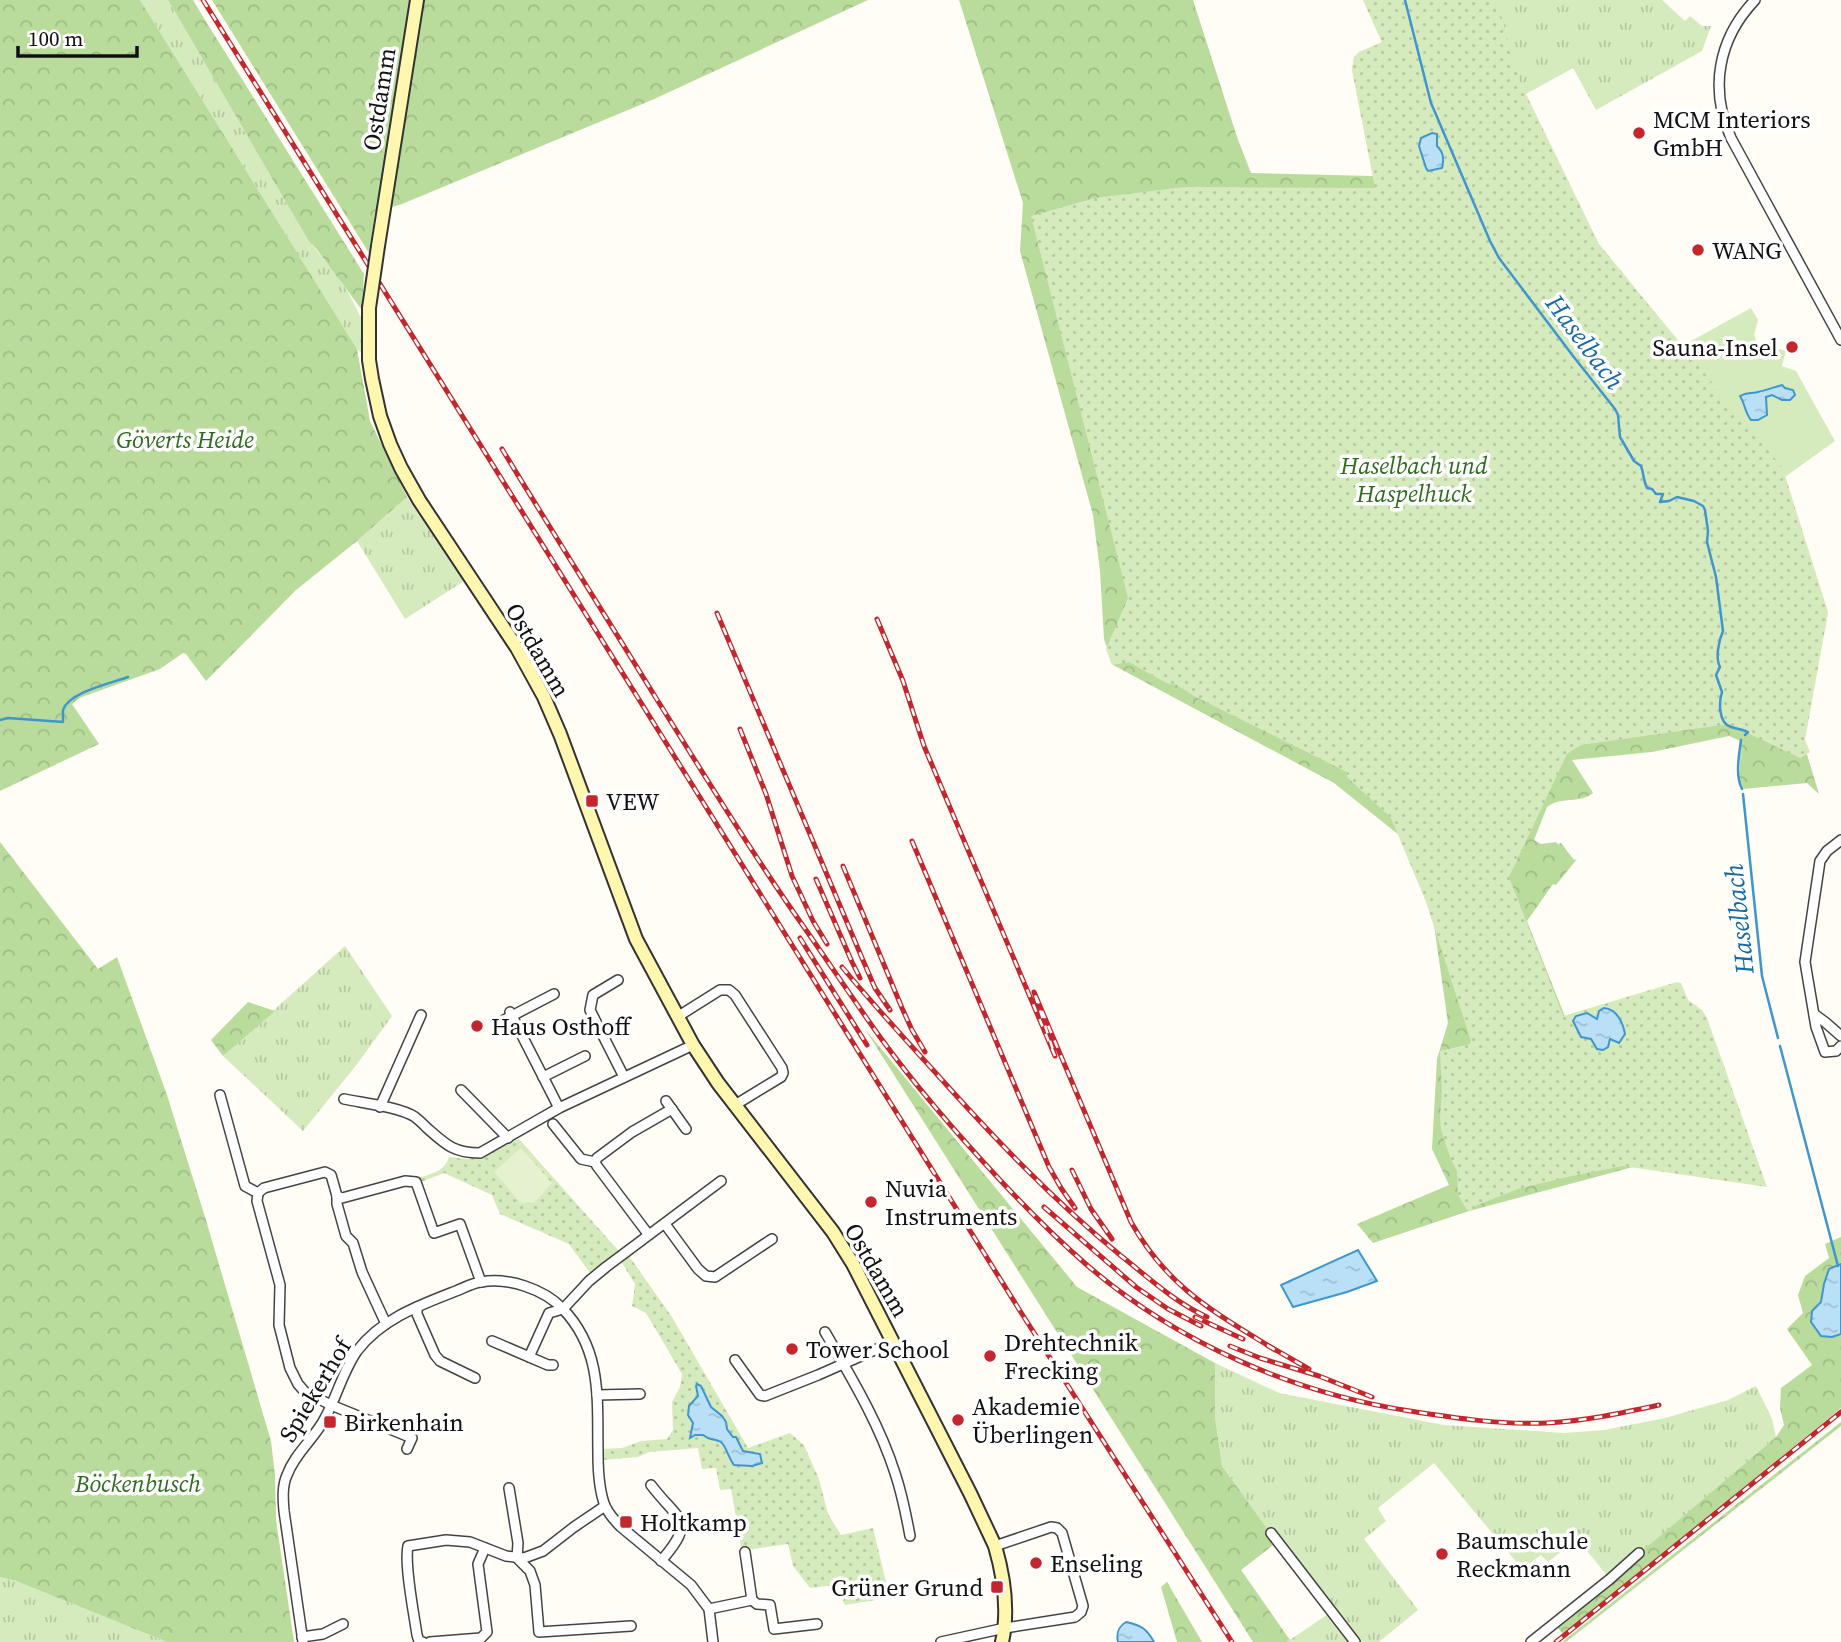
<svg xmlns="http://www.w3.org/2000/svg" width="1841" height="1642" font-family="'Source Serif 4',serif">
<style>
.grass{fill:url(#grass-tufts)}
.forest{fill:url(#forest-crowns)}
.park{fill:url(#park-dots)}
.garden{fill:#d5ebbd}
.pitch{fill:#e6f2cf}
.water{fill:url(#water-ripples);stroke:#3f96cf;stroke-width:2}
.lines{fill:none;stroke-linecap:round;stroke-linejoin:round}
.stream{stroke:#3f96cf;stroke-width:2.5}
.street-casing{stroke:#444;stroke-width:12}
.secondary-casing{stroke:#333;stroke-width:16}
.street{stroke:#fff;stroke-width:9}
.secondary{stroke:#fff6b0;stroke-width:12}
.rail-casing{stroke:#c4262e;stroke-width:5}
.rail{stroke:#fff;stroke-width:2.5;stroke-dasharray:8;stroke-linecap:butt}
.secondary-bridge-casing{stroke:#333;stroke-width:16;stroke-linecap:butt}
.secondary-bridge{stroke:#fff6b0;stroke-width:12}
.poi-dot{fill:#c4262e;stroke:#fff;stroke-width:2.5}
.labels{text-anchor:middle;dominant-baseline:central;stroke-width:7;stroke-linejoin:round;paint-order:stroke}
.street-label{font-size:24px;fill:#111;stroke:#fff}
.poi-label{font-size:24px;fill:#111;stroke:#fff;text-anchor:start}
.park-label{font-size:24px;font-style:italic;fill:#2f6b1f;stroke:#fff}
.water-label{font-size:26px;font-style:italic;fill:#1768a6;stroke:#fff}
</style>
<defs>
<pattern id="grass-tufts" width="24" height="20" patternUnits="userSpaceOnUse" patternTransform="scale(1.75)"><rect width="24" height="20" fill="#d5ebbd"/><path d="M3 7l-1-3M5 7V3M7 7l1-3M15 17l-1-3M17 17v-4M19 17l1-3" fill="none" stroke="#b6c8a1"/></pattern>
<pattern id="forest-crowns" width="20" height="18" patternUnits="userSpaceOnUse" patternTransform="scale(1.75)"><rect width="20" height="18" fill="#b9dc9c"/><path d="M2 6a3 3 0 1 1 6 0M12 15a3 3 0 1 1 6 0" fill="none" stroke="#9ebc85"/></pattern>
<pattern id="park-dots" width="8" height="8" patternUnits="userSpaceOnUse" patternTransform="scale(1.75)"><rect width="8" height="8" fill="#d5ebbd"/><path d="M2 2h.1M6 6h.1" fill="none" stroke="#b6c8a1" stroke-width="1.8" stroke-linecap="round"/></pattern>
<pattern id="water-ripples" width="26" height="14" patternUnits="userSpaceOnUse" patternTransform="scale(1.75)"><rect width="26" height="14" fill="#b9e0f7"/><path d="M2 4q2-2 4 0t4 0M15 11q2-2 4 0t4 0" fill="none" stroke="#9ebfd3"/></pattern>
</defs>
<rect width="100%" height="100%" fill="#fffdf5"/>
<g class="grass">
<path d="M140,0H168L308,240L336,274L349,294L360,316L369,321V360L357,349L327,301Z"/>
<path d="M1363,0H1662L1685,21L1690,16L1702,26H1711L1702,51L1596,110L1573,68L1526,94L1599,244L1781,466L1828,613L1803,741L1376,191L1352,69L1354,57L1359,52L1382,42Z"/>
<path d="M407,497L464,581L405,619L357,541Z"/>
<path d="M345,946L392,1016L358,1063L303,1131L223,1056Z"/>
<path d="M1215,1363L1279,1393L1444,1425L1564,1433L1604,1430L1665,1418L1728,1400L1756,1386L1772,1419L1776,1437L1610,1579L1577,1539L1548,1562L1541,1555L1522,1569L1434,1463L1378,1508L1386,1521L1364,1539L1418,1610L1379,1642H1287L1331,1612L1277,1542L1222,1466L1215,1417Z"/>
<path d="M0,1577L16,1581L167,1642H0Z"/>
</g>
<g class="forest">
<path d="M0,0H140L357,349L370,421L407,497L357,541L296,590L206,681L186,654L183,653L160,669L79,698L72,704L99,744L0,791Z"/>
<path d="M168,0H193L205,20L364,274L362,310L318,251L308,240Z"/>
<path d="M212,0H868L652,100L402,204L375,212L369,253Z"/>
<path d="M959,0H1193L1237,137L1251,173L1373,176L1803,741L1819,794L1807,783L1743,789L1739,782L1741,741L1729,736L1652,752L1572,760L1593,793C1580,804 1561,796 1547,807L1534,840L1541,844L1556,842L1558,844L1561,843L1574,860L1577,859L1556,885L1553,884L1527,921L1624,1165L1633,1167L1469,1211L1373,1243L1357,1224L1449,1185L1432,1149L1437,1059L1448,1023L1424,855L1334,783L1113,665L1104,639L1100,571L1093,515L1020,251L1023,203Z"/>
<path d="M0,842L98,969L117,957L167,1095L205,1217L271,1441L275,1475L276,1520L294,1642H167L16,1581L0,1577Z"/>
<path d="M248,1002L275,1011L223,1056L211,1040Z"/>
<path d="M865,1029L1077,1287L1215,1363V1417L1222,1466L1277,1542L1241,1570L1290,1640L1287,1642H1253Z"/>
<path d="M1841,1237V1264L1829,1269L1824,1284L1821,1302L1812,1311L1832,1337L1841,1334V1408L1747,1486L1563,1634L1554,1623L1654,1541L1776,1437L1784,1425L1780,1408L1781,1388L1812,1365L1787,1329L1803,1313L1798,1295L1805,1276L1829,1258L1825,1244Z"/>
<path d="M1841,1422V1426L1566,1642H1562Z"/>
<path d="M1167,1582L1202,1642H1177L1161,1587Z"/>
</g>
<g class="park">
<path d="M1363,0H1497L1519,80L1598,244L1782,466L1828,612L1805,740L1810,752L1800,758L1729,724L1581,745L1567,754L1509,877L1563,1016L1677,982L1681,983L1688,1000L1702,1010L1707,1018L1767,1187L1623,1166L1567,1177L1518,1189L1475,1206L1471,1211L1467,1210L1458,1195L1457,1171L1450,1157L1441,1130L1440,1118L1442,1090L1440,1051L1470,1044L1471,1041L1426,902L1391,818L1347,777V772L1194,696L1177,685L1169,684L1157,678L1129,662L1112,665L1106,649L1128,598L1031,216L1095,198L1184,187L1375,188L1352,70L1354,57L1359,53L1382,42Z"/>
<path d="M519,1139L625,1258L629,1256L672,1317L748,1448L790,1433L804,1445L819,1479L828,1514L841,1535L873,1528L889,1594L888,1598L845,1605L836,1585L810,1588L793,1566L788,1544L747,1550L741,1546L731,1489L720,1490L716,1468L702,1469L698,1448L649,1452L638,1457L602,1460V1449L622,1448L641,1441L667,1439L673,1430L672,1402L680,1387L682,1374L646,1313L632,1306L635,1284L619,1258L593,1277L569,1244L500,1214L492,1195L444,1173L421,1182L419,1178C433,1173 444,1172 449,1157L469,1159Z"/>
</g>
<path class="garden" d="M1751,308L1758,320L1754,335L1757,342L1786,351L1782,366L1796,371L1835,441L1785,477L1781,466L1682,346Z"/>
<path class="pitch" d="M521,1148L552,1183L535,1202L521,1203L494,1172Z"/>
<g class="water">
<path d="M1432,133L1437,134V146C1444,153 1444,159 1442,168L1428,171L1426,168L1419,146L1421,138Z"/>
<path d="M1782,385L1785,388L1793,390L1795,395L1790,400H1782L1772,395L1766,397L1767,415L1758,420H1751C1745,413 1745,404 1740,396C1747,392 1750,394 1758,392C1763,391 1775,387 1782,385Z"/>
<path d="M1604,1008C1617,1009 1623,1023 1625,1034L1619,1043L1610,1039L1608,1047L1603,1050L1597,1049L1591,1039L1581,1037L1573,1021L1576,1016L1587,1013L1597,1019L1599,1011Z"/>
<path d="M1358,1250L1377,1281L1347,1292L1293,1307L1281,1285Z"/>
<path d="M1841,1264V1334L1832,1337L1821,1336L1811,1322L1812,1311L1821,1302L1824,1284L1829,1269Z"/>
<path d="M697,1384L701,1386L711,1407L722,1416L726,1422L727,1429L733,1437H736L743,1451L760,1454L762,1463L752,1466L734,1465C729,1459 726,1446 721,1442C714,1438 710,1441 703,1435H695L690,1438L693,1423L688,1415L689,1406L698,1396L696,1386Z"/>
<path d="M1126,1622C1141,1625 1147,1629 1154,1642H1118C1116,1633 1118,1627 1126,1622Z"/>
</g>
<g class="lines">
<g class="stream">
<path d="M1405,0L1431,103L1490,241L1499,258L1573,356L1615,409L1618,415L1620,437L1634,461L1641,466C1644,474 1643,480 1647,488L1652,489L1656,494H1663L1660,502L1669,501L1677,497L1694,501L1703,506L1705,510L1708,531L1707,542L1716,577L1723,631C1719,640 1715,658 1720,667L1716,675L1722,692C1719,702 1718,723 1731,727C1737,729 1742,729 1748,732L1745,735"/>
<path d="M0,720L8,718L63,722C63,721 63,711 63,710C69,692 112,683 128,677"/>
<path d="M1741,740C1739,755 1735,776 1742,789"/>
<path d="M1743,794L1762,976L1778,1038"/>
<path d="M1780,1046L1838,1266"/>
</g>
<defs>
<g id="street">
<path d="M1755,0C1718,39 1709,89 1731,138L1841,340"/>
<path d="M1841,840L1827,851L1820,861L1805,962L1816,1027L1825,1052L1836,1051L1841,1046"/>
<path d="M618,980L593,995L590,1010L624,1077"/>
<path d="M510,1012L559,1108"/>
<path d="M1814,1014L1825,1022L1841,1036"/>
<path d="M677,1017L720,990H729L735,995L782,1068L783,1073L781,1077L735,1105"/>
<path d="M504,1020L554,994"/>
<path d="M543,1077L585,1056"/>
<path d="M461,1090L508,1138"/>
<path d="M220,1095L245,1186L258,1193"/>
<path d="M344,1099C363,1103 400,1107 415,1117C419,1120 423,1124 427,1128C446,1145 454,1153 480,1153L559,1108L693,1045"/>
<path d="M666,1101L686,1129"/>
<path d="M380,1107L421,1015"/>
<path d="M553,1124L581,1159L595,1162"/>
<path d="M258,1193L257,1201L280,1285L279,1325L290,1368L298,1384L305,1392L331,1405L412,1438L407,1449"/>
<path d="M258,1193L264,1188L325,1172L331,1175L337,1196L342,1198L405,1181L416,1182L434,1233L460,1224L481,1282"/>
<path d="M337,1196V1204L346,1236L353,1243L362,1272L386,1324"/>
<path d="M665,1224L698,1269L706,1276L715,1277L772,1239"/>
<path d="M648,1234L597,1166L595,1162L597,1158L632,1132L672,1109"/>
<path d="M417,1307V1314L435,1355L440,1361L475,1378"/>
<path d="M825,1332C851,1377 879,1423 895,1473C902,1494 906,1514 910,1536"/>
<path d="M492,1341L548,1365H553"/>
<path d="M529,1357L549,1313L563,1309L589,1281L606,1267L721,1181"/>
<path d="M735,1360L760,1395L765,1396L818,1375L893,1342"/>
<path d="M597,1395L640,1394"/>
<path d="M651,1485C679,1522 697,1519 661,1561"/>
<path d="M509,1488L518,1543L517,1558L530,1571L535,1585L539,1632L631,1626"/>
<path d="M1271,1533L1355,1642"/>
<path d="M752,1600L757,1604L770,1605L774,1629L817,1624"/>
<path d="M709,1609L752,1600L745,1552"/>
<path d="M302,1637L323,1634L343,1624"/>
<path d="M303,1642L284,1511C283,1499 282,1486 287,1475C295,1453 315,1438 325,1418C337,1396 343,1371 357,1351C381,1319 420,1305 456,1291C464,1288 472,1283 481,1282C508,1277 544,1289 563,1309C603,1351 597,1401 598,1454C598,1471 599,1490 605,1506C609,1514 615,1521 621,1527L691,1585L709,1609L713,1642"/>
<path d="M423,1642L419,1641L417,1635C414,1614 404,1564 408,1546L446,1540L470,1542L506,1556L524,1558L543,1551L574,1527L605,1506"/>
<path d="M430,1642L481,1638L487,1632L478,1564L485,1548"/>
<path d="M941,1642L1005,1628L1075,1617L1081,1612L1083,1606L1062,1533L1057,1528L1051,1527L995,1546"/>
<path d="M1531,1642L1610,1579L1639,1553"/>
</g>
<g id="secondary">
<path d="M378,246L417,0"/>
<path d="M369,308V360L372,379L380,416L390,444L401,468L419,500L517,648L544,697L560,734L636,939L693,1045L718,1083L833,1232L853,1264L970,1493L995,1546C1004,1577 1009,1610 1002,1642"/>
</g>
</defs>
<use href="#street" class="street-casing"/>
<use href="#secondary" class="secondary-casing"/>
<use href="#street" class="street"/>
<use href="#secondary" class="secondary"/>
<defs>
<g id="rail">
<path d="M203,0L1022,1314L1232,1642"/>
<path d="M502,449C553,533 605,615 656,698C705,776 753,855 806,930C831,966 855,1002 880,1037C917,1088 958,1135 1000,1180C1028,1210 1057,1239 1088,1266C1178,1343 1293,1393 1410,1411C1455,1418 1501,1425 1547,1423C1585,1421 1622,1413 1659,1405"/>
<path d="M717,613L862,958L875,988L890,1010"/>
<path d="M877,619L903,681L924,746L1055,1056L1034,992L1131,1222C1168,1288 1213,1311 1275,1350"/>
<path d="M740,729L766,794L792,876L813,921L827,944"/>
<path d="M912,841L1049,1167L1061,1188L1075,1208"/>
<path d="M843,866L902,1008L912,1030L925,1052"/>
<path d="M816,879L852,962L860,978"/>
<path d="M800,938L867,1045"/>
<path d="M842,967C872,1003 903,1037 934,1071C993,1137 1052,1199 1120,1255C1148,1277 1174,1302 1207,1317"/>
<path d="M1072,1170L1091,1209L1112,1239"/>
<path d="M1044,1207L1136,1287L1168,1309L1201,1326"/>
<path d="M1195,1317L1243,1339"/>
<path d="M1267,1345L1309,1369"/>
<path d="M1230,1346L1260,1358L1319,1376L1372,1397"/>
<path d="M1556,1642L1841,1412"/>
</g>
</defs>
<use href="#rail" class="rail-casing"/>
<use href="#rail" class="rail"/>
<defs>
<path id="secondary-bridge" d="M369,308L378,246"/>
</defs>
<use href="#secondary-bridge" class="secondary-bridge-casing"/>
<use href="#secondary-bridge" class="secondary-bridge"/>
</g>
<g class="poi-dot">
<circle cx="1639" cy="133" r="7"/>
<circle cx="1698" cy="250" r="7"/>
<circle cx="1792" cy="347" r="7"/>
<rect x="585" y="794" width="14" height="14" rx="3.5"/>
<circle cx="477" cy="1026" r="7"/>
<circle cx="871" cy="1202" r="7"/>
<circle cx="792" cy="1349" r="7"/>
<circle cx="990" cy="1356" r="7"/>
<circle cx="958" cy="1420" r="7"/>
<rect x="323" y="1415" width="14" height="14" rx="3.5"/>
<rect x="619" y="1515" width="14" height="14" rx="3.5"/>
<circle cx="1442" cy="1554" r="7"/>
<circle cx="1036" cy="1563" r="7"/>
<rect x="990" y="1580" width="14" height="14" rx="3.5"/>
</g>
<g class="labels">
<g class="street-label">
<text transform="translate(379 99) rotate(-81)">Ostdamm</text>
<text transform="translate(538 650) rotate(60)">Ostdamm</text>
<text transform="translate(877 1270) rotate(60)">Ostdamm</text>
<text transform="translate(315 1390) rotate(-59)">Spiekerhof</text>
</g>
<g class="poi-label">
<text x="1653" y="119">MCM Interiors<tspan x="1653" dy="28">GmbH</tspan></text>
<text x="1712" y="250">WANG</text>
<text x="1778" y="347" text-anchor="end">Sauna-Insel</text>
<text x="606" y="801">VEW</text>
<text x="491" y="1026">Haus Osthoff</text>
<text x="885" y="1188">Nuvia<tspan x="885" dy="28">Instruments</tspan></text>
<text x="1004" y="1342">Drehtechnik<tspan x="1004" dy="28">Frecking</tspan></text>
<text x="806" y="1349">Tower School</text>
<text x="972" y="1406">Akademie<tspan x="972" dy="28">Überlingen</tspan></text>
<text x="344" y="1422">Birkenhain</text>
<text x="640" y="1522">Holtkamp</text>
<text x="1456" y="1540">Baumschule<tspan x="1456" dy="28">Reckmann</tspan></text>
<text x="1050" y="1563">Enseling</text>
<text x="983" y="1587" text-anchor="end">Grüner Grund</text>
</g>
<g class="park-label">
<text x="185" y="439">Göverts Heide</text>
<text x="1414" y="465">Haselbach und<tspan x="1414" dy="28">Haspelhuck</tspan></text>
<text x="138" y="1483">Böckenbusch</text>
</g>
<g class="water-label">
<text transform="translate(1585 342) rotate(53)">Haselbach</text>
<text transform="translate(1739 919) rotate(-96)">Haselbach</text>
</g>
</g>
<path d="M18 46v10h119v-10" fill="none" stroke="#111111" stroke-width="3.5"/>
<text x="28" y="46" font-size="21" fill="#111111" stroke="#ffffff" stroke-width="5" paint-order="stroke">100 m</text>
</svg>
